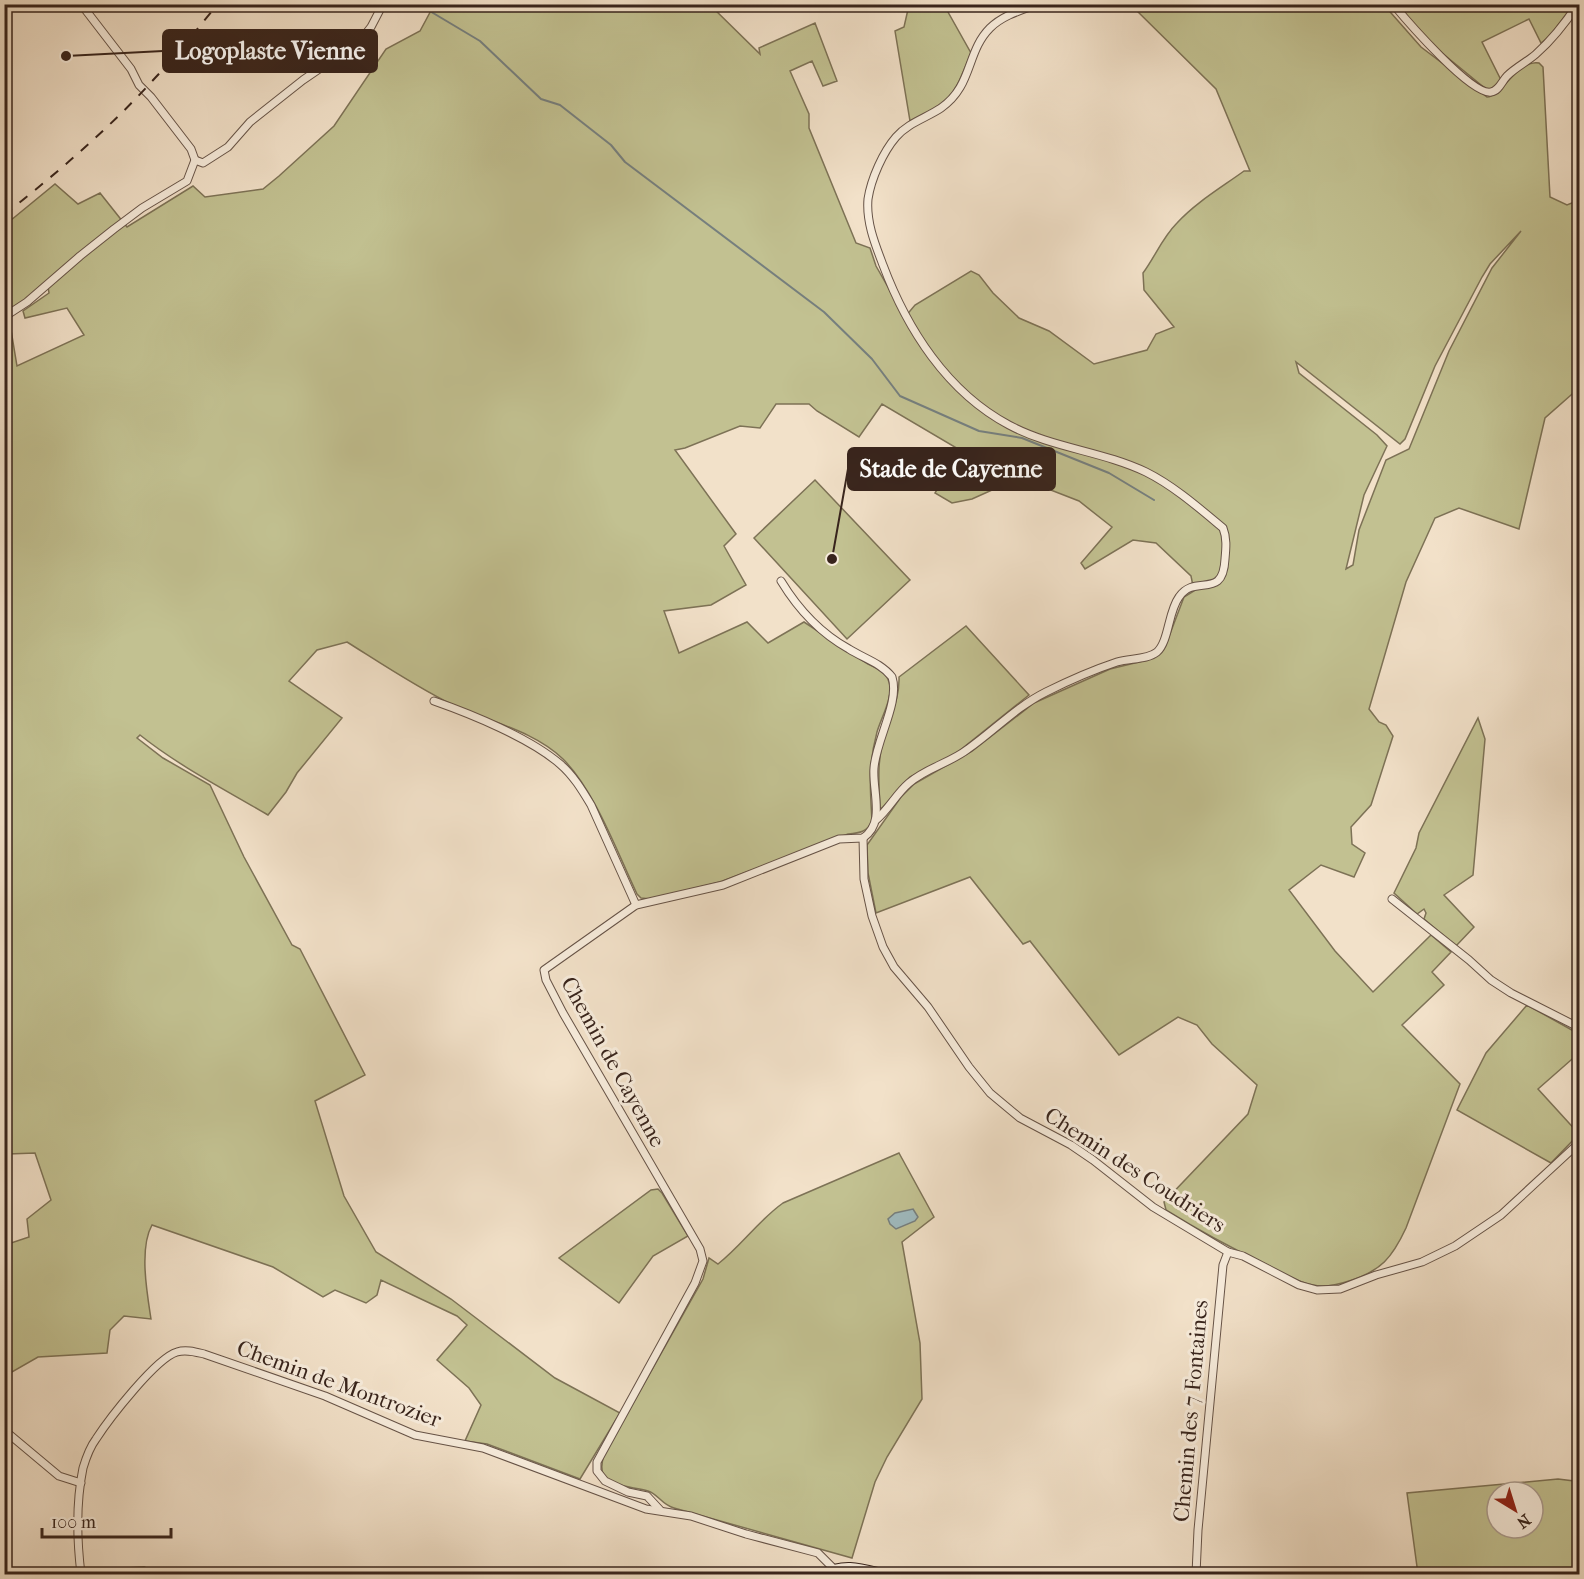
<svg xmlns="http://www.w3.org/2000/svg" width="1584" height="1579" font-family="'IM FELL French Canon',serif">
<style>
.green{fill:#c2c191;stroke:#7d7256;stroke-width:1.5;fill-rule:evenodd}
.water{fill:#9fbbc0;stroke:#767f7e;stroke-width:1.5}
.lines{fill:none;stroke-linecap:round;stroke-linejoin:round}
.stream{stroke:#767f7e;stroke-width:2}
.street-casing{stroke:#665347;stroke-width:9}
.secondary-casing{stroke:#38241c;stroke-width:11}
.street{stroke:#f7ecdc;stroke-width:7}
.secondary{stroke:#f7ecdc;stroke-width:9}
.rail{stroke:#38241c;stroke-width:2;stroke-dasharray:10 10;stroke-linecap:butt}
.labels{text-anchor:middle;dominant-baseline:central;stroke-width:6;stroke-linejoin:round;paint-order:stroke}
.street-label{font-size:22px;fill:#38241c;stroke:#f7ecdc}
.leader{fill:none;stroke:#38241c;stroke-width:2}
.callout-dot{fill:#38241c;stroke:#f7ecdc;stroke-width:2}
.callout{fill:#38241c;stroke:#38241c;stroke-width:2}
.callout-label{font-size:24px;text-anchor:middle;font-weight:bold;fill:#fff}
</style>
<rect width="100%" height="100%" fill="#f2e1c9"/>
<filter id="stains"><feTurbulence type="fractalNoise" baseFrequency=".00333" numOctaves="4"/><feColorMatrix values="0 0 0 0 .2 0 0 0 0 .09 0 0 0 0 .02 0 0 0 .5 -.17"/></filter>
<radialGradient id="worn" r=".72"><stop offset=".6" stop-color="#630" stop-opacity="0"/><stop offset="1" stop-color="#630" stop-opacity=".3"/></radialGradient>
<g class="green">
<path d="M434,5H710L760,54L759,48L815,23L837,81L823,86L812,61L790,71L809,114V128L856,243L870,248L876,266L905,317L915,305L971,271L979,275L993,293L1019,318L1049,331L1094,364L1147,350L1156,334L1174,327L1144,290L1143,273C1155,257 1162,238 1177,223C1195,203 1222,187 1244,171H1250L1216,89L1131,5H1384L1421,47L1487,97C1502,97 1517,59 1539,63L1543,67L1550,197L1567,205L1579,200V388L1545,418L1519,529L1459,508L1435,518L1406,582L1369,709L1379,722L1386,725L1393,736L1371,805L1351,827L1352,844L1365,853L1354,877L1321,865L1289,890L1335,951L1373,992L1431,935L1451,952L1432,972L1444,985L1402,1025L1460,1084L1406,1228C1392,1258 1381,1271 1349,1281C1337,1285 1325,1288 1313,1285C1295,1282 1279,1270 1263,1263C1229,1247 1198,1230 1166,1210L1164,1202L1248,1114L1257,1085L1212,1044L1197,1025L1178,1017L1119,1055L1030,941L1023,944L970,877L876,913L868,873L867,845L901,797L914,784L972,751L1034,703L1110,669L1147,660L1165,647L1184,597L1194,591L1191,576L1156,543L1133,540L1085,569L1081,563L1112,527L1079,501L1038,485L992,490L972,499L952,503L935,493L960,450L882,404L859,437L817,411L809,404H776L760,428L740,426L685,448L675,450L736,534L724,546L746,585L711,605L664,611L679,653L747,622L768,643L804,622L868,664C877,668 886,672 889,682C894,696 881,718 877,732C868,766 870,787 872,821C867,832 860,833 848,834L720,882L651,899L641,898L637,894C617,852 595,791 563,759C533,730 489,722 453,705C416,687 382,664 347,642L317,650L289,681L342,718L297,773L286,792L268,815C224,789 179,766 140,735L137,738L163,758L210,785L244,857L292,945L300,949L365,1075L315,1101L344,1196L376,1252L451,1299L555,1378L620,1413L580,1479L487,1444L465,1441L481,1405L469,1388L437,1360L467,1325L457,1316L381,1280L377,1295L366,1303L335,1290L323,1297L273,1267L152,1225C139,1248 147,1293 151,1319L124,1316L110,1330L107,1353L38,1357L5,1376V1245L29,1237L27,1219L51,1200L35,1153L8,1154L5,1160V327L10,324L17,366L84,335L67,308L25,318L23,311L49,293L47,281L29,298L5,315V225L55,184L78,204L100,193L127,227L193,186L205,197L263,189L279,176L334,126L386,49L420,31ZM1521,231L1492,268L1449,351L1409,449L1386,460L1359,530L1353,565L1346,569L1364,495L1387,446L1377,435L1299,373L1296,362L1400,444L1405,439L1435,366L1482,277L1490,264Z"/>
<path d="M909,5H944L971,53C953,97 953,100 910,121L895,31L904,27Z"/>
<path d="M1398,5H1573L1550,36L1541,43L1529,19L1482,42L1501,80L1491,89H1486L1431,44Z"/>
<path d="M815,480L910,580L847,639L754,538Z"/>
<path d="M966,626L1029,695L954,755L910,777L882,808H880C879,785 877,763 883,741C888,718 900,701 899,677Z"/>
<path d="M1478,718L1485,739L1473,875L1444,895L1474,927L1456,946L1424,919L1426,913L1424,909L1417,914L1394,893L1416,848L1419,833Z"/>
<path d="M1527,1005L1579,1034V1053L1538,1089L1579,1134L1551,1163L1457,1110L1486,1053Z"/>
<path d="M899,1153L934,1217L902,1242L920,1343L922,1399L887,1457L875,1482L852,1558C793,1542 734,1525 674,1508C662,1505 658,1494 648,1491C635,1487 621,1488 608,1480C600,1474 601,1464 604,1455L703,1279L709,1258L718,1264C742,1245 759,1220 783,1203Z"/>
<path d="M658,1189L662,1193L688,1236L653,1256L619,1303L559,1258L651,1190Z"/>
<path d="M1558,1479L1574,1481L1579,1510V1574H1418L1407,1493ZM1497,1492H1533V1528H1497Z"/>
<path d="M144,1567L161,1574H132L126,1568Z"/>
</g>
<path class="water" d="M913,1209L918,1217L915,1221L896,1229L890,1224L888,1219L895,1213Z"/>
<g class="lines">
<path class="stream" d="M423,7L480,41L541,99L560,105L611,145L625,162L824,312L872,359L900,396L979,431L1022,438L1109,473L1154,500"/>
<defs>
<g id="street">
<path d="M1393,4C1407,21 1472,96 1491,92C1499,91 1502,81 1507,76C1516,67 1527,62 1536,54C1553,39 1566,22 1578,4"/>
<path d="M195,160L203,163L228,147L250,122L303,80L360,41L371,27L383,4"/>
<path d="M4,317L27,302L80,256L114,229L142,208L187,181L195,160L191,149L151,97L139,85L131,69L81,4"/>
<path d="M434,701C471,714 530,738 560,764C573,775 582,790 591,805L636,905"/>
<path d="M876,820C889,809 896,794 909,783C926,768 950,763 968,749C995,730 1016,707 1046,692C1068,681 1093,670 1117,662C1129,658 1147,660 1157,652C1169,641 1168,612 1179,597C1195,573 1223,601 1225,559C1226,548 1227,538 1223,528C1199,508 1174,486 1146,472C1102,451 1052,448 1009,425C947,392 907,329 883,265C875,244 866,222 868,199C871,179 883,152 896,137C908,123 926,118 941,108C973,86 966,52 990,28C1003,15 1022,10 1038,4"/>
<path d="M863,838L864,879L872,916L883,947L894,967L928,1007L969,1067L990,1093L1020,1118L1071,1145L1093,1160L1153,1207L1228,1252L1243,1256L1299,1285L1317,1290L1340,1289L1376,1275L1422,1262L1455,1246L1501,1215L1580,1142"/>
<path d="M1392,899L1469,960L1491,980L1511,993L1580,1028"/>
<path d="M4,1430L59,1476L81,1483"/>
<path d="M660,1510L647,1496L628,1492L605,1481L597,1471V1462L695,1283L703,1261L700,1249L563,1013L546,980L544,970L636,905L723,885L839,839L863,838C886,823 872,791 874,768C876,740 900,702 892,677C881,663 863,658 849,649C820,633 798,609 781,581"/>
<path d="M81,1574C77,1541 76,1502 83,1468C86,1458 90,1447 96,1439C109,1419 156,1358 177,1352C186,1349 196,1352 204,1354L325,1396L415,1435L483,1448L646,1509L691,1516L746,1534L818,1553L833,1568"/>
<path d="M1196,1574L1198,1530L1223,1265L1228,1252"/>
</g>
<path id="secondary" d="M824,1574C844,1562 863,1569 884,1574"/>
</defs>
<use href="#street" class="street-casing"/>
<use href="#secondary" class="secondary-casing"/>
<use href="#street" class="street"/>
<use href="#secondary" class="secondary"/>
<path class="rail" d="M4,215C57,173 110,128 155,78C177,55 197,29 218,4"/>
</g>
<g class="labels">
<g class="street-label">
<text transform="translate(613 1062) rotate(61)">Chemin de Cayenne</text>
<text transform="translate(1135 1170) rotate(33)">Chemin des Coudriers</text>
<text transform="translate(339 1384) rotate(20)">Chemin de Montrozier</text>
<text transform="translate(1191 1411) rotate(-85)">Chemin des 7 Fontaines</text>
</g>
</g>
<path class="leader" d="M66 56L163 51M832 559L848 469"/>
<g class="callout-dot">
<circle cx="66" cy="56" r="6"/>
<circle cx="832" cy="559" r="6"/>
</g>
<g class="callout">
<rect x="163" y="30" width="214" height="42" rx="6"/>
<rect x="848" y="448" width="207" height="42" rx="6"/>
</g>
<g class="callout-label">
<text x="270" y="59">Logoplaste Vienne</text>
<text x="951" y="477">Stade de Cayenne</text>
</g>
<rect width="1584" height="1579" fill="none" stroke="#f2e1c9" stroke-width="24"/>
<rect x="6" y="6" width="1572" height="1567" fill="none" stroke="#38241c" stroke-width="3"/>
<rect x="12" y="12" width="1560" height="1555" fill="none" stroke="#38241c" stroke-width="1.5"/>
<g transform="translate(1515 1510) rotate(142)"><circle r="28" fill="#f7ecdc" stroke="#ab9c8f" stroke-width="1.5"/>
<path d="M0-4.5L10 22L0 15L-10 22Z" fill="#8f2418"/>
<text y="-9" font-size="16" font-weight="bold" text-anchor="middle" fill="#38241c">N</text>
</g>
<path d="M42 1528v9h129v-9" fill="none" stroke="#38241c" stroke-width="3"/>
<text x="51" y="1528" font-size="18" fill="#38241c" stroke="#f7ecdc" stroke-width="4.5" paint-order="stroke">100 m</text>
<rect width="100%" height="100%" filter="url(#stains)"/>
<rect width="100%" height="100%" fill="url(#worn)"/>
</svg>
